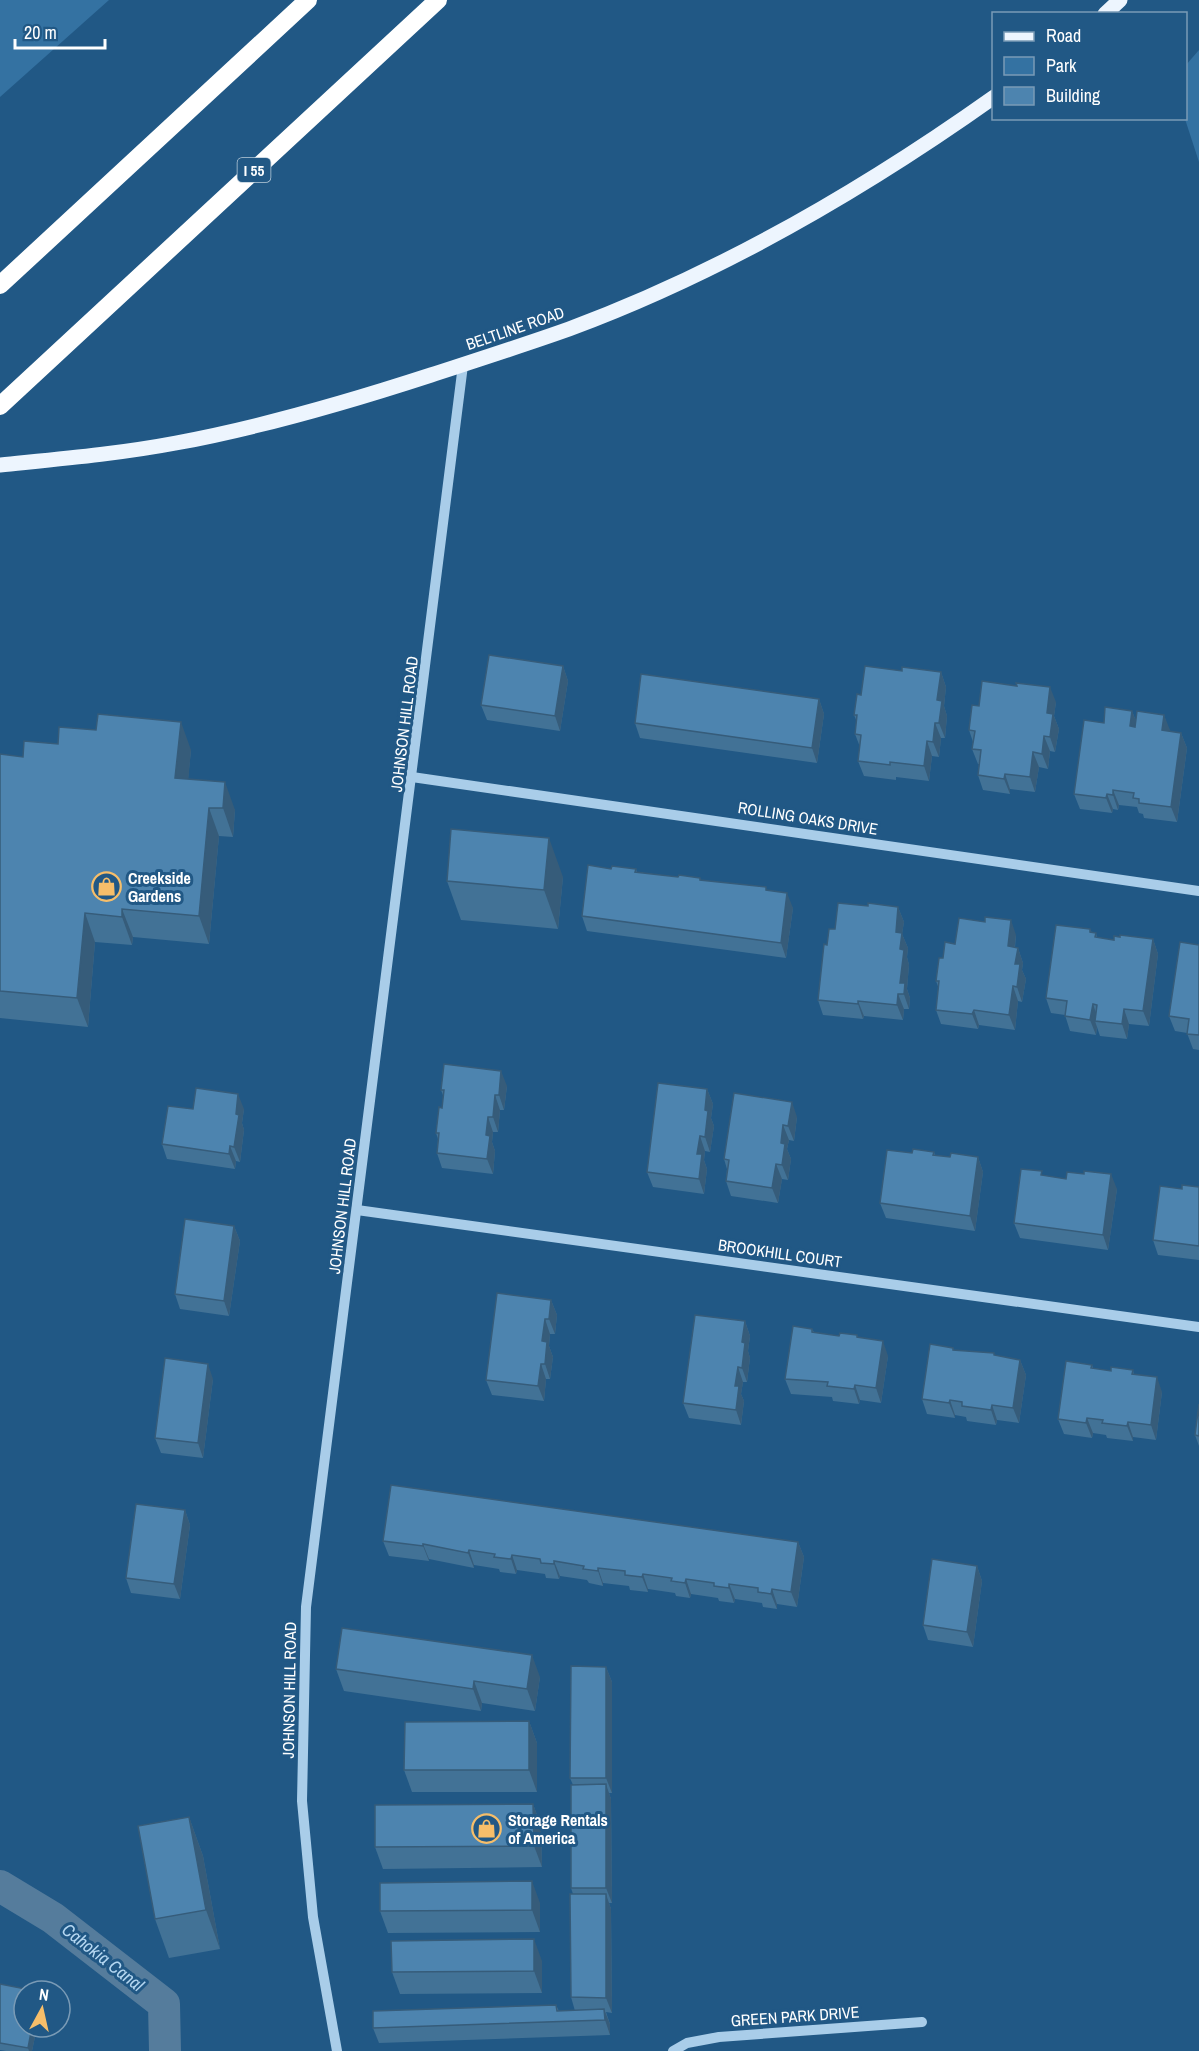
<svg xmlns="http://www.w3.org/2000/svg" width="1199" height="2051" font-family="'Archivo Narrow',sans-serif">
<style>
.green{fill:#3472a2}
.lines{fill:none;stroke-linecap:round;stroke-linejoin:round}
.canal{stroke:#557c9c;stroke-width:32}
.minor{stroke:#a9cde9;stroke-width:10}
.major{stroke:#edf5fe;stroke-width:15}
.highway{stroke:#fff;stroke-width:18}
.wall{fill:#427296}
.shaded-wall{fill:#365c7a}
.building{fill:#4d84af;stroke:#365c7a;stroke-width:1.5}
.labels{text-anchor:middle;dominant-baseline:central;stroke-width:6;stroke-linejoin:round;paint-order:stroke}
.shield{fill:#215885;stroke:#bccdda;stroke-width:1.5}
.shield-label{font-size:15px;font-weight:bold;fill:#fff}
.street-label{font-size:16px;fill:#fff;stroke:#215885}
.poi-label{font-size:16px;font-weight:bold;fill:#fff;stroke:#215885;text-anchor:start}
.water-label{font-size:18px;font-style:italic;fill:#b5d7f1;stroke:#215885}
</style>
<rect width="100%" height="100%" fill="#215885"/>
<g class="green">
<path d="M0,0H109L0,97Z"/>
<path d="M1199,50V162L1185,119L1186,65Z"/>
</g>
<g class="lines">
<path class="canal" d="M0,1886L53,1918L164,2004L165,2051"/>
<g class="minor">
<path d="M412,777L1199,891"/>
<path d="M357,1210L1199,1327"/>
<path d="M337,2051L313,1917L302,1801L306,1607L463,365"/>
<path d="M673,2051L687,2043L719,2037L922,2022"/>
</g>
<g class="major">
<path d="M1105,14L1120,0"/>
<path d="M0,465C59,459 118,454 176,443C263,427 348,402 431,375C477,360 524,345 569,329C720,273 863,190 994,97"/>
</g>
<g class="highway">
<path d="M0,285L308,0"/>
<path d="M0,406L438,0"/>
</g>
</g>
<g class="wall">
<path d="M563,666L568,681L560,731L487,720L481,705Z"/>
<path d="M902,671L941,672L946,687L944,706L947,716L945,738H941L939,757L932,756L929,781L896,777V780L864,776L858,761L860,747L855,734L857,722L854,715L861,695Z"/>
<path d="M819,699L824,714L817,763L640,738L635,723Z"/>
<path d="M1056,702L1054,716L1059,729L1055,752L1050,751L1048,769L1039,767L1035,792L1010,789V794L983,790L978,775L979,764H978L972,749L973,742L969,730Z"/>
<path d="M1132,711L1136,721L1164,715L1169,731L1181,733L1187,748L1177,822L1144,818L1143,814L1139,813L1137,807L1119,805L1118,810L1113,809L1112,813L1080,809L1074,794L1104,723Z"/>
<path d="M58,744L191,750L188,779L235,810L233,837L219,836L209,944L133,937L132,945L95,942L88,1027L0,1018V754L23,757Z"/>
<path d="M611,869H636L637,872L678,877L700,878L701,880L767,890L793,908L786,958L587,931L582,916Z"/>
<path d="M563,877L558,929L461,920L447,881Z"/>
<path d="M868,906L898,907L904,922L902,934L908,948L907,957L909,965L907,989L910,998L909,1009H904L903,1020L864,1016L863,1019L823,1015L818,1000L827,945L835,929Z"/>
<path d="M1090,929L1092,933H1096L1097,938L1114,940L1153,939L1158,954L1149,1026L1129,1024L1127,1039L1100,1036L1097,1027L1096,1035L1070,1031L1065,1015L1051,1013L1046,998Z"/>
<path d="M1016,935L1015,947L1018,948L1023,963L1022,970L1026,979L1022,1002L1018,1001L1015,1030L979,1025L978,1029L941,1024L936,1010L939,989L936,981L943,958L955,944Z"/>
<path d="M1199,945V1050L1193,1049L1187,1033L1175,1031L1169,1016Z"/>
<path d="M507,1086L504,1110H500L498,1132H493L492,1142L495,1151L493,1174L442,1168L437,1153L438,1139L436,1133L442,1108L444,1098L441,1090Z"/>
<path d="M707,1089L713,1104L711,1118L714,1126L710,1152L705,1151L704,1160L707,1169L704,1194L653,1187L647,1172Z"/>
<path d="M193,1109H244L242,1123L244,1130L240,1162L236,1161L235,1169L167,1159L162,1144Z"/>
<path d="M797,1117L794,1141L789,1140L787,1149L791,1159L788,1180L782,1179L778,1203L731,1196L726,1181L727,1169L724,1159Z"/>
<path d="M934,1152L935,1155L950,1157H978L983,1172L975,1231L886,1218L880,1203L912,1153Z"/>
<path d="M1043,1175L1117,1189L1108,1250L1020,1238L1014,1223Z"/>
<path d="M1199,1187V1260L1158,1255L1153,1240L1182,1189Z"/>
<path d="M234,1226L240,1241L229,1316L180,1309L175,1294Z"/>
<path d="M551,1300L557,1315L555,1334H550L549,1346L553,1357L550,1379H546L544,1401L492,1395L486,1380Z"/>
<path d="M745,1321L750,1336L748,1351L750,1358L747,1382H743L741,1394L744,1401L741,1425L689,1418L683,1403Z"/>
<path d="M812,1329L814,1332L839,1336L857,1335L858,1337L888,1356L881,1403L860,1400L859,1404L833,1401L832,1397L791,1394L785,1379Z"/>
<path d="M953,1348L954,1350L1020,1360L1026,1375L1019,1423L997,1420L996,1425L967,1421L966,1417L955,1415V1418L927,1414L922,1399Z"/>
<path d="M1092,1365L1093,1368L1111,1371L1133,1370L1134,1375L1162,1392L1156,1440L1133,1437V1441L1107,1438L1106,1435L1093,1433L1092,1438L1064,1434L1058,1419Z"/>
<path d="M213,1379L203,1458L161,1453L155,1438Z"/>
<path d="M1199,1404V1446L1195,1435Z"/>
<path d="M185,1510L190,1525L180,1599L131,1593L126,1578Z"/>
<path d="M383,1541L798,1542L804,1557L797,1607L777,1604V1609L763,1607L762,1603L735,1599L734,1603L719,1601L718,1598L691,1594L690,1598L676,1596L675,1593L648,1589V1592L630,1590L629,1586L603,1583V1586L589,1583L587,1580L560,1576L559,1579L546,1578L545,1574L517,1570L516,1574L500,1572L499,1569L474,1565V1568L429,1559V1561L389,1556Z"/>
<path d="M977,1566L982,1581L973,1647L928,1640L923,1625Z"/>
<path d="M606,1667L612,1682V1793H609L611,1799L612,1903H609L611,1909L612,2013L606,2012L610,2024V2035L379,2043L373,2028L556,2005L559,2011H575L571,1997L573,1894L571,1888L573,1785L570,1778Z"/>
<path d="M336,1669L540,1677L535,1711L482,1703L481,1711L344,1691Z"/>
<path d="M529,1721L537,1743V1792H412L404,1770Z"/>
<path d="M533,1804L541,1826L542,1867L383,1869L375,1847Z"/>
<path d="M189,1817L203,1856L220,1949L169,1958L155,1919Z"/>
<path d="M540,1903V1932L388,1933L380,1911Z"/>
<path d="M542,1961V1993L400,1994L392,1972Z"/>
<path d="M0,1984L24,2027H37L32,2051H6L0,2050Z"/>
</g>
<g class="shaded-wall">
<path d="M563,666L568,681L560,731L555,716Z"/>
<path d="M941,672L946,687L944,706L947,716L945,738L939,723L937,700Z"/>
<path d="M1050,687L1056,702L1054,716L1059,729L1055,752L1050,737L1047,713Z"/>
<path d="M819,699L824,714L817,763L812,748Z"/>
<path d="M1132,711L1138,726L1136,741L1130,726Z"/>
<path d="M1164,715L1170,730L1167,745L1162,730Z"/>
<path d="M181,722L191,750L186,806L175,778Z"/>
<path d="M935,723L941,738L939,757L933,742Z"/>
<path d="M1181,733L1187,748L1177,822L1171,807Z"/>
<path d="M1044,736L1050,751L1048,769L1042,754Z"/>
<path d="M927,741L932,756L929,781L924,766Z"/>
<path d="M1033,752L1039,767L1035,792L1030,777Z"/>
<path d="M1005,774L1010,789V794L1004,779Z"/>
<path d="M225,782L235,810L233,837L223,808Z"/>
<path d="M1113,790L1119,805L1118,810L1113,795Z"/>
<path d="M1107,794L1113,809L1112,813L1106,798Z"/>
<path d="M209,808L219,836L209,944L199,916Z"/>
<path d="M549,838L563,877L558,929L544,890Z"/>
<path d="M787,893L793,908L786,958L781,943Z"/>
<path d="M898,907L904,922L902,934L908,948L907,957L909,965L907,989L910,998L909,1009L900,983L896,932Z"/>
<path d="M122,909L133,937L132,945L122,917Z"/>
<path d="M85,913L95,942L88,1027L77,998Z"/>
<path d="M1011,920L1016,935L1013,961L1008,946Z"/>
<path d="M1153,939L1158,954L1149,1026L1143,1011Z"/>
<path d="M1018,948L1023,963L1022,970L1026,979L1022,1002L1017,987L1015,964Z"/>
<path d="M1013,986L1018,1001L1015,1030L1009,1015Z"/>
<path d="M898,994L904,1009L903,1020L897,1005Z"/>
<path d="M858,1001L864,1016L863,1019L858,1004Z"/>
<path d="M1093,1004L1098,1019L1095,1021L1097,1027L1096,1035L1090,1020Z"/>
<path d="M1124,1009L1129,1024L1127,1039L1122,1024Z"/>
<path d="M974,1010L979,1025L978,1029L972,1014Z"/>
<path d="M501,1071L507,1086L504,1110L499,1095Z"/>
<path d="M707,1089L713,1104L711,1118L714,1126L710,1152L705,1137V1110Z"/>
<path d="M238,1094L244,1109L242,1123L244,1130L240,1162L234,1147L236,1114Z"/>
<path d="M495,1095L500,1110L498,1132L493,1117Z"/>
<path d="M792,1102L797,1117L794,1141L788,1126Z"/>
<path d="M488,1117L493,1132L492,1142L495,1151L493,1174L487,1159L486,1135Z"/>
<path d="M783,1125L789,1140L787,1149L791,1159L788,1180L782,1165L781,1143Z"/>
<path d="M700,1136L705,1151L704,1160L707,1169L704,1194L699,1179L697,1154Z"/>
<path d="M230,1146L236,1161L235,1169L229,1154Z"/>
<path d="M978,1157L983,1172L975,1231L970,1216Z"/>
<path d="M776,1164L782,1179L778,1203L772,1188Z"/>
<path d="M1111,1174L1117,1189L1108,1250L1103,1235Z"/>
<path d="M234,1226L240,1241L229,1316L224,1301Z"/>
<path d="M551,1300L557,1315L555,1334L549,1319Z"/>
<path d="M545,1319L550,1334L549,1346L553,1357L550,1379L545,1364L542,1341Z"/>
<path d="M745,1321L750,1336L748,1351L750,1358L747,1382L742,1368V1342Z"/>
<path d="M883,1341L888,1356L881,1403L876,1388Z"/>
<path d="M1020,1360L1026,1375L1019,1423L1013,1408Z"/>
<path d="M208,1364L213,1379L203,1458L198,1443Z"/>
<path d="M541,1364L546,1379L544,1401L538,1386Z"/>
<path d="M738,1367L743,1382L741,1394L744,1401L741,1425L736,1410L735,1386Z"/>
<path d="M1157,1377L1162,1392L1156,1440L1151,1425Z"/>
<path d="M855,1385L860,1400L859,1404L854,1389Z"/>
<path d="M950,1400L955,1415V1418L949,1403Z"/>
<path d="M992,1405L997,1420L996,1425L991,1410Z"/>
<path d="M1087,1418L1093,1433L1092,1438L1086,1423Z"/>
<path d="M1128,1422L1133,1437V1441L1127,1426Z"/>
<path d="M185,1510L190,1525L180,1599L174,1584Z"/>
<path d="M798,1542L804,1557L797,1607L791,1592Z"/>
<path d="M423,1544L429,1559V1561L423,1546Z"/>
<path d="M469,1550L474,1565V1568L468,1553Z"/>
<path d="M512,1555L517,1570L516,1574L511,1559Z"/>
<path d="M554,1561L560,1576L559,1579L554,1564Z"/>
<path d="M977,1566L982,1581L973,1647L967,1632Z"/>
<path d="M598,1568L603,1583V1586L598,1571Z"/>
<path d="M643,1574L648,1589V1592L642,1577Z"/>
<path d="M686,1579L691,1594L690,1598L685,1583Z"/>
<path d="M729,1584L735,1599L734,1603L729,1588Z"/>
<path d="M772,1589L777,1604V1609L771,1594Z"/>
<path d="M532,1655L540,1677L535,1711L527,1689Z"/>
<path d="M606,1667L612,1682V1793L606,1778Z"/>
<path d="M474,1681L482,1703L481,1711L473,1689Z"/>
<path d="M529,1721L537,1743V1792L529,1770Z"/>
<path d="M606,1784L611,1799L612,1903L606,1888Z"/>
<path d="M533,1804L541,1826L542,1867L534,1846Z"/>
<path d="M189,1817L203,1856L220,1949L206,1910Z"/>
<path d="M532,1881L540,1903V1932L532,1910Z"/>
<path d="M606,1894L611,1909L612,2013L606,1998Z"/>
<path d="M534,1939L542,1961V1993L534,1971Z"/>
<path d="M604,2009L610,2024V2035L605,2020Z"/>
<path d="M32,2027H37L32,2051H29L28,2048Z"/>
</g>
<g class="building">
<path d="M489,655L563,666L555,716L481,705Z"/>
<path d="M865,666L902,671V667L941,672L937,700L942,701L939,723H935L933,742L927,741L924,766L890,762V765L858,761L861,735L855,734L857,715H854L857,694L861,695Z"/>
<path d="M641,674L819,699L812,748L635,723Z"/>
<path d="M982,681L1017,686L1016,683L1050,687L1047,713L1053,714L1050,737L1044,736L1042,754L1033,752L1030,777L1005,774L1004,779L978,775L981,750L972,749L975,731L969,730L972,705L979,706Z"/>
<path d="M1105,707L1132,711L1130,726L1135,727L1137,711L1164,715L1162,730L1181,733L1171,807L1139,803V799L1133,798L1134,793L1113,790V795L1107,794L1106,798L1074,794L1084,720L1104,723Z"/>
<path d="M98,714L181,722L175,778L225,782L223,808H209L199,916L122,909V917L85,913L77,998L0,991V754L23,757L24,741L58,744L59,727L96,730Z"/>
<path d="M451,829L549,838L544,890L447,881Z"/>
<path d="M588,865L611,869L612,866L636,869L635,872L678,877L679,875L700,878V880L766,887V890L787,893L781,943L582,916Z"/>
<path d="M838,903L868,906V903L898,907L896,932L902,933L900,949L904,950L900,983H905L904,994H898L897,1005L858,1001V1004L818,1000L824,944L827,945L829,929H835Z"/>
<path d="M985,917L1011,920L1008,946L1018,948L1015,964H1020L1017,987L1013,986L1009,1015L974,1010L972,1014L936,1010L939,981H936L939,958H943L945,942L955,944L959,918L985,922Z"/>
<path d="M1056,925L1090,929V932L1096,933L1095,937L1114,940V936L1120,937V935L1153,939L1143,1011L1124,1009L1122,1024L1095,1021L1097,1005L1093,1004L1090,1020L1065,1016L1067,1001L1046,998Z"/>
<path d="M1180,942L1199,945V1035L1187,1034L1189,1019L1169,1016Z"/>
<path d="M444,1064L501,1071L499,1095H495L493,1117H488L486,1135L490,1136L487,1159L437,1153L439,1133H436L439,1107L442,1108L444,1090H441Z"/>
<path d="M658,1083L707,1089L705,1110L708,1111L705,1137L700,1136L697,1154H702L699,1179L647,1172Z"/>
<path d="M196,1088L238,1094L236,1114L239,1115L234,1147L230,1146L229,1154L162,1144L168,1106L193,1109Z"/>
<path d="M734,1093L792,1102L788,1126L783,1125L781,1143L785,1144L782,1165L776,1164L772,1188L726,1181L729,1160L724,1159Z"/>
<path d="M913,1149L934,1152L933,1155L950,1157L951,1153L978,1157L970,1216L880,1203L887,1150L912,1153Z"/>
<path d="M1021,1169L1042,1171L1041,1175L1066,1179L1067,1172L1084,1174V1171L1111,1174L1103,1235L1014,1223Z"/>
<path d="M1182,1185L1199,1187V1246L1153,1240L1160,1186L1182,1189Z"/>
<path d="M185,1219L234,1226L224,1301L175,1294Z"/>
<path d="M497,1293L551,1300L549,1319H545L542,1341L547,1342L545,1364H541L538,1386L486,1380Z"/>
<path d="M695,1315L745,1321L742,1342L745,1343L742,1368L738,1367L735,1386H739L736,1410L683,1403Z"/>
<path d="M793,1326L812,1329V1332L839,1336L840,1333L857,1335V1337L883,1341L876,1388L855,1385L854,1389L827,1386L828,1382L785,1379Z"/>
<path d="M930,1344L953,1348V1350L994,1353V1355L1020,1360L1013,1408L992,1405L991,1410L962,1406V1402L950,1400L949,1403L922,1399Z"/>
<path d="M165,1358L208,1364L198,1443L155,1438Z"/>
<path d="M1066,1361L1092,1365L1091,1368L1111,1371V1367L1133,1370L1132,1374L1157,1377L1151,1425L1128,1422L1127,1426L1102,1423L1103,1420L1087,1418L1086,1423L1058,1419Z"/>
<path d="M1199,1404V1436L1195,1435Z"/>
<path d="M391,1485L798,1542L791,1592L772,1589L771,1594L758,1592V1588L729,1584V1588L714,1586V1583L686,1579L685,1583L671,1581L672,1578L643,1574L642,1577L625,1575V1571L598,1568V1571L583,1569L584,1566L554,1561V1564L541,1563L540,1559L512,1555L511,1559L494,1557L495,1554L469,1550L468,1553L423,1544V1546L383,1541Z"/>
<path d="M136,1504L185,1510L174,1584L126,1578Z"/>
<path d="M932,1559L977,1566L967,1632L923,1625Z"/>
<path d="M342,1628L532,1655L527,1689L474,1681L473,1689L336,1669Z"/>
<path d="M571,1666L606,1667V1778H570Z"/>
<path d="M529,1721V1770H404L405,1722Z"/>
<path d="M606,1784V1888H571V1785Z"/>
<path d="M533,1804L534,1846L375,1847V1805Z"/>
<path d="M189,1817L206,1910L155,1919L138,1826Z"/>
<path d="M532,1881V1910L380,1911V1883Z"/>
<path d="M570,1894H606V1998L571,1997Z"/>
<path d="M534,1939V1971L392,1972L391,1941Z"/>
<path d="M0,1984L36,1991H24V2027H32L28,2048L0,2043Z"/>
<path d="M556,2005L557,2011L604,2009L605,2020L373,2028V2011Z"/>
</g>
<defs>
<symbol id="shop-ring" viewBox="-11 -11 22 22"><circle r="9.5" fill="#215885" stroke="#f6be6a" stroke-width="1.5"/><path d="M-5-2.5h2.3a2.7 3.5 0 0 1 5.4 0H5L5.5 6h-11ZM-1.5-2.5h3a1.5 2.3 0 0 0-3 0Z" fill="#f6be6a"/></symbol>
</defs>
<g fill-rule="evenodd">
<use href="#shop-ring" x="90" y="870" width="33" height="33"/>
<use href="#shop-ring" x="470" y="1812" width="33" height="33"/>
</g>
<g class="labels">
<rect class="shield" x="237.5" y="158" width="33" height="24" rx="4.5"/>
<g class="shield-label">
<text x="254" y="170">I 55</text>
</g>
<g class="street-label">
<text transform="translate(515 328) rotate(-19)">BELTLINE ROAD</text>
<text transform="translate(404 724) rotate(-83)">JOHNSON HILL ROAD</text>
<text transform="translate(808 818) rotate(9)">ROLLING OAKS DRIVE</text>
<text transform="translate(342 1206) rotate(-83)">JOHNSON HILL ROAD</text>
<text transform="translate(780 1253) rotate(8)">BROOKHILL COURT</text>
<text transform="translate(289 1690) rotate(-89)">JOHNSON HILL ROAD</text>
<text transform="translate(795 2016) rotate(-4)">GREEN PARK DRIVE</text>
</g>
<g class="poi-label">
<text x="128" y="878">Creekside<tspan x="128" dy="18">Gardens</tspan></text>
<text x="508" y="1820">Storage Rentals<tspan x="508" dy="18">of America</tspan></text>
</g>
<g class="water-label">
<text transform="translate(103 1957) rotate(38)">Cahokia Canal</text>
</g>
</g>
<rect x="992" y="12" width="195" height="108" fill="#215885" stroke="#7a9bb6" stroke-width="1.5"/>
<rect x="1004" y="32" width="30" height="9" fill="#edf5fe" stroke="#7a9bb6" stroke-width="1.5"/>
<text x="1046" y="42" font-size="18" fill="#ffffff">Road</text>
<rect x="1004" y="57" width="30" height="18" fill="#3472a2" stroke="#7a9bb6" stroke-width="1.5"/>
<text x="1046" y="72" font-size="18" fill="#ffffff">Park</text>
<rect x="1004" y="87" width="30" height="18" fill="#4d84af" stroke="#7a9bb6" stroke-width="1.5"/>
<text x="1046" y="102" font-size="18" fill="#ffffff">Building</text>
<g transform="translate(42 2009) rotate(8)"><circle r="28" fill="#215885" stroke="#7a9bb6" stroke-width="1.5"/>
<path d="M0-4.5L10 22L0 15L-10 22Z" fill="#f6be6a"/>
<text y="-9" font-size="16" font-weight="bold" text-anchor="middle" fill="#ffffff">N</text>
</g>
<path d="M15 39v9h90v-9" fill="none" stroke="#ffffff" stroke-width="3"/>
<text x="24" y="39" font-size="18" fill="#ffffff" stroke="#215885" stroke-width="4.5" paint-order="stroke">20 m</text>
</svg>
